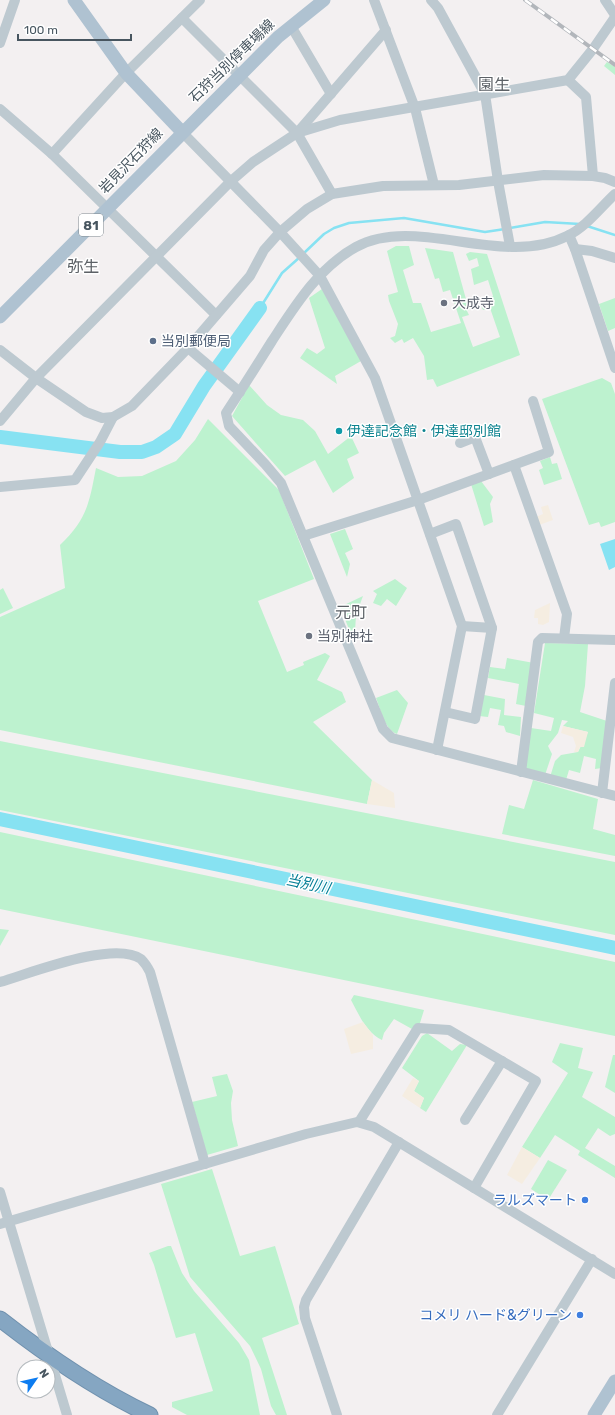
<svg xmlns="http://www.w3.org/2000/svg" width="615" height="1415" font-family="Rubik,'Noto Sans JP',sans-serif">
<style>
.green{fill:#bdf2cf}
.sand{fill:#f5ede1}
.water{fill:#87e2f2}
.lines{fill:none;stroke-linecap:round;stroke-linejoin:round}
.stream{stroke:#87e2f2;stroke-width:2.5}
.river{stroke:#87e2f2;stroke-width:14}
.highway-casing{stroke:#7091ae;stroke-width:17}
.minor{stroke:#bdc9d0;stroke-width:10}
.major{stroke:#afc2d1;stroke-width:13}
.highway{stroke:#85a6c2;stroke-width:15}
.rail-casing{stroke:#b2b6bb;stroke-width:4}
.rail{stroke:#fff;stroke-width:2.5;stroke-dasharray:8;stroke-linecap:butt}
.worship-dot{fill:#6b7280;stroke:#fff;stroke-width:1.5}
.service-dot{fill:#5c6f8a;stroke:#fff;stroke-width:1.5}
.culture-dot{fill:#0f9aa8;stroke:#fff;stroke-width:1.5}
.shop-dot{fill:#3f7fe0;stroke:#fff;stroke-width:1.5}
.labels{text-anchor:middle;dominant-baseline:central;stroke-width:3;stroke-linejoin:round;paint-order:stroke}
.shield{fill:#fff;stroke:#7e888f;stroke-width:1}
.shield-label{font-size:13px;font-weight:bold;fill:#47555f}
.street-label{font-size:14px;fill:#47555f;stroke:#fff}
.worship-label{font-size:14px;fill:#5b616d;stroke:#fff;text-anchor:start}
.service-label{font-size:14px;fill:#4e5e75;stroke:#fff;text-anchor:start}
.culture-label{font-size:14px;fill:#0d838f;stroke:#fff;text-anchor:start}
.shop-label{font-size:14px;fill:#366cbe;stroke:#fff;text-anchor:end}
.water-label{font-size:15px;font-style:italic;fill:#067f96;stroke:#fff}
.quarter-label{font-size:16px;fill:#5c6166;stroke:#fff}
</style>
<rect width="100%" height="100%" fill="#f3f0f1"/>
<g class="green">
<path d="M607,62L615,67V75L604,66Z"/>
<path d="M396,246H409L414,265L403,270L413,303H421L431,332L461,323L450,290L443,292L439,278L435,279L425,248L453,252L469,310L467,311L469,315L462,317L473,347L500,337L490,308L483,310L479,301L493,296L488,280L474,285L471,269L479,266L477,258L469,261L466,254L470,252L487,254L520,355L437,387L433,379L427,380L424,356L413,338L404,343L402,339L395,343L390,338L395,336L398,324L389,301L388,295L398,292L387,251Z"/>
<path d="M322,289L361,361L335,376L337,384L300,358L307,348L317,354L325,348L309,298Z"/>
<path d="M615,298V328L608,331L599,304Z"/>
<path d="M602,378L611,383L615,394V522L601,527L599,522L589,525L542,399Z"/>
<path d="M249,385L267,405L281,415L303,420L315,431L328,454L351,436L359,453L347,459L354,478L333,493L315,460L285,476L232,416Z"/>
<path d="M208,419L279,490L314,579L258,601L287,672L304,665L303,662L325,653L330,656L317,680L342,692L346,702L313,722L372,780L367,804L0,730V617L65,588L60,545C87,519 89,504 96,468L118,477L142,476L176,461L195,440Z"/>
<path d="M550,457L552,464L557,463L562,479L544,485L539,470L543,468L540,461Z"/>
<path d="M481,481L493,497L490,504L493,522L484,526L471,484Z"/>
<path d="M345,529L353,549L345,553L350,564L347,577L330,534Z"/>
<path d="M395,579L407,588L396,606L387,599L381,606L373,603L377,594L373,591Z"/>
<path d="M3,588L13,608L0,614V590Z"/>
<path d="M363,596L356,615L355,632L351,634L340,607Z"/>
<path d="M545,643L588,644L585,686L580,712L607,721L602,768L595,769L596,759L584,756L580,773L569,770L566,780L550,777L555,761L561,755L578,752L588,732L563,726L568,721L562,720L558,733L548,746L552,754L545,775L525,769L531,728L551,731L554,718L534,713Z"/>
<path d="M507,658L534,663L526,706L516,704L519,684L488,678L490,667L505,669Z"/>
<path d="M397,690L408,703L397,734C384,729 381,710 376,698Z"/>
<path d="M484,695L505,699L504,715L521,717L520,736L506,732L504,726L498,725L501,710L490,708L488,717L479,716Z"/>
<path d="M0,741L615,862V935L0,810Z"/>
<path d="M533,780L598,799L593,829L615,835V856L502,834L509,805L524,809Z"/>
<path d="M0,832L615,962V1036L0,909Z"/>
<path d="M0,929L9,930L0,946Z"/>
<path d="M354,995L424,1010L420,1023L412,1029L394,1019L384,1033L382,1040C366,1032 359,1015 351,1000Z"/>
<path d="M427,1033L452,1051L460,1044L467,1045L426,1112L420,1108L424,1098L414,1091L419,1081L402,1068L422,1036Z"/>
<path d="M560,1043L583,1048L578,1068L593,1072L582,1097L615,1117V1134L610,1136L598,1128L585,1148L615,1166V1178L578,1155L580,1151L555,1135L540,1158L522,1147L568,1073L552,1062Z"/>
<path d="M613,1055H615V1093L605,1087Z"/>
<path d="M227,1074L233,1091L231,1103L232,1120L238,1146L207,1155L192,1102L217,1096L212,1077Z"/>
<path d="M548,1160L567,1170L548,1200L531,1189Z"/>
<path d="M212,1169L240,1256L275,1246L299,1324L262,1338L287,1415H276L271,1406L261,1369L250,1346L190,1277L161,1184Z"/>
<path d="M168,1246H171L182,1273L194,1291L239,1343L249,1360L260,1415H187L172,1407V1402L213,1391L195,1333L176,1338L154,1265L149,1253Z"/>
</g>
<g class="sand">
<path d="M548,505L553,520L539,525L536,517L543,514L541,507Z"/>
<path d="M550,603L549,622L543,625L538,624V618H534L535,610Z"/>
<path d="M563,726L588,732L584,747H580L578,752H574L576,746L573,737L561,733Z"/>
<path d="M372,780L394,793L395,808L367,804Z"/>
<path d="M363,1022L373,1035V1049L351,1054L344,1029Z"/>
<path d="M413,1078L419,1081L414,1091L424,1098L420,1108L402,1096Z"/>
<path d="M522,1147L540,1158L522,1184L507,1175Z"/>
</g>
<path class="water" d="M615,539V567L609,570L600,544Z"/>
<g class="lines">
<g class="stream">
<path d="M587,226L615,235"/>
<path d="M510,228L545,222L580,224"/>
<path d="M304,253L324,234L334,228L349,223L404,218L485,232L505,229"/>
<path d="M260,308L282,273L300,257"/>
</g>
<g class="river">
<path d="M0,437L120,452H142L156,447L175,434L204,386L260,308"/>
<path d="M0,819L615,948"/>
</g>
<defs>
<path id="highway" d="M0,1319C46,1355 97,1390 150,1415"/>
</defs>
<use href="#highway" class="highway-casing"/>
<g class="minor">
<path d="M374,0L415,108L434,185"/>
<path d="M431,0L438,8L485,94L498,181L510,246"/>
<path d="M605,0L615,15"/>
<path d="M182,18L297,133L332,194"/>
<path d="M291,26L331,94"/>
<path d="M0,43L15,0"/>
<path d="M568,80L586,97L593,176"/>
<path d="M0,109L52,154L216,315"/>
<path d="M182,132L280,232L320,276L375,378L462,626L437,750"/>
<path d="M297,133L386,30"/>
<path d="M52,154L126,73L200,0"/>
<path d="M615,194C600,208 586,227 567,236C503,269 416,214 356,247C318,268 295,306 272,341C257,365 242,389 226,413L229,426L265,464L281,483L383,729L392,738L615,796"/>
<path d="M569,235L575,249L615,368"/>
<path d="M575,249L592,251L615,258"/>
<path d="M188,348L240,392"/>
<path d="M0,350L36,378L86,412L102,418L113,417L132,406L188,348L250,276L264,250L280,232L307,209L332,194L383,186L459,185L544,175L593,176L605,178L615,182"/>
<path d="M0,421L36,378L230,182L253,162L297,133L340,120L568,80L593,49L615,17"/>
<path d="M460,443L475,437L489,474"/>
<path d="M514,465L567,614L564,638"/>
<path d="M0,487L75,480L100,442L113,417"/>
<path d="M430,534L456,524L492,628L475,719L445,712"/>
<path d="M303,536L418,500L549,452L533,401"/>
<path d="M462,626L492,628"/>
<path d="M521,772L538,642L542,638L615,640"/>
<path d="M602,793L615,683"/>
<path d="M0,982C31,973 114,940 141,959C144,962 148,968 150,972L205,1164"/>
<path d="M465,1120L502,1061"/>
<path d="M359,1122L418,1028L449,1030L536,1081L474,1188"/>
<path d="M0,1192L67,1415"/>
<path d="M0,1224L306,1134L357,1122L374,1127L615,1274"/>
<path d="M337,1415L305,1318L304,1307L306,1300L399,1142"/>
<path d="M497,1415L592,1259"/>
</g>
<g class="major">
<path d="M74,0L126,73L182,132"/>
<path d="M0,317L278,37L324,0"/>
<path d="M594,1415L615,1381"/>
</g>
<use href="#highway" class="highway"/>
<defs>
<path id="rail" d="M525,0L615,65"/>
</defs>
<use href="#rail" class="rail-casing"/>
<use href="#rail" class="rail"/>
</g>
<g class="worship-dot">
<circle cx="444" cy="303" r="4"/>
<circle cx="309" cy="636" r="4"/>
</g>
<circle class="service-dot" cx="153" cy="341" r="4"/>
<circle class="culture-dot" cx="339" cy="431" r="4"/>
<g class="shop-dot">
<circle cx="585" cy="1200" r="4"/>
<circle cx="580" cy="1315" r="4"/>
</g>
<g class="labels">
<rect class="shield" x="79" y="214" width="24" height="22" rx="3"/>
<g class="shield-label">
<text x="91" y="225">81</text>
</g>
<g class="street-label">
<text transform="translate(232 61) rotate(-44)">石狩当別停車場線</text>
<text transform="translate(131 161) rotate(-46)">岩見沢石狩線</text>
</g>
<g class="worship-label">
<text x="452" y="303">大成寺</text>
<text x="317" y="636">当別神社</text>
</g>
<g class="service-label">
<text x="161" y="341">当別郵便局</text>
</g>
<g class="culture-label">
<text x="347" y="431">伊達記念館・伊達邸別館</text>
</g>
<g class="shop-label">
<text x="577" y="1200">ラルズマート</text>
<text x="572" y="1315">コメリ ハード&amp;グリーン</text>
</g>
<g class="water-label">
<text transform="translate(308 884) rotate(12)">当別川</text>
</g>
<g class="quarter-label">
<text x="494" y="84">園生</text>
<text x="83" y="266">弥生</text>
<text x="351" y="612">元町</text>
</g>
</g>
<g transform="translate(36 1379) rotate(56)"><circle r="19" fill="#ffffff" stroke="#b5bbbf"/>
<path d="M0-3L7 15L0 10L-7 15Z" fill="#0d7cf0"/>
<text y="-6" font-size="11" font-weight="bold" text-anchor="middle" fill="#47555f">N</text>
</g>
<path d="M18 34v6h113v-6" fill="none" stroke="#47555f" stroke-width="2"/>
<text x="24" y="34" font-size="12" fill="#47555f" stroke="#ffffff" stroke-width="3" paint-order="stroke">100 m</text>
</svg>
